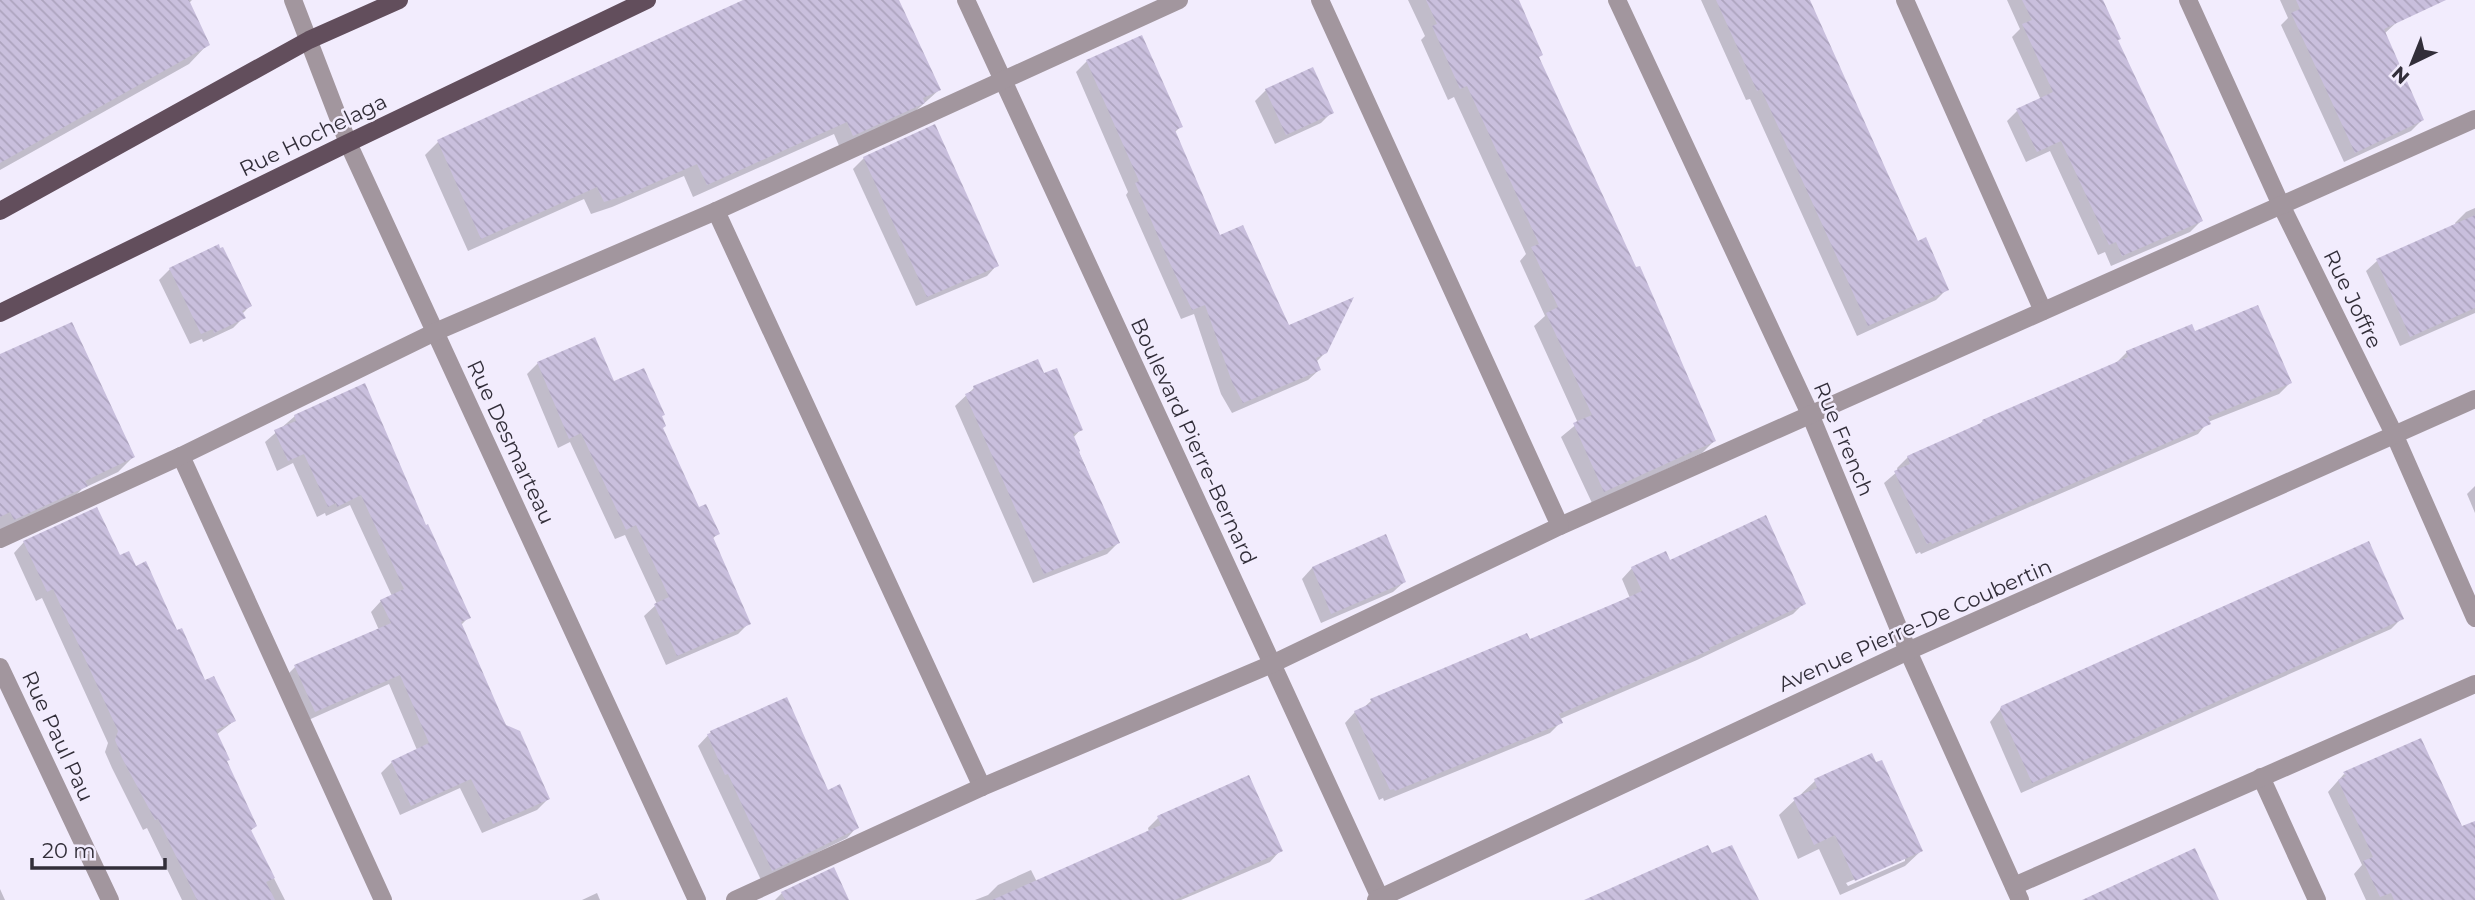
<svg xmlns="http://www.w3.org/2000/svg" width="2475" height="900" font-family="Montserrat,sans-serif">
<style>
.shadow{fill:#0003;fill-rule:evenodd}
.building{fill:url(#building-back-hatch)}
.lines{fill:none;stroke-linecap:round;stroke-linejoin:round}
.minor{stroke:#a2969e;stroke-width:18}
.major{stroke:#624e5c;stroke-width:18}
.labels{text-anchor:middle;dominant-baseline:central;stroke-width:5;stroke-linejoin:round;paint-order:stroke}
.street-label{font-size:21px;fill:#322e39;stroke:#f2ecfd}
</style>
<defs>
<pattern id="building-back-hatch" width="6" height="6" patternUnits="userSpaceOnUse" patternTransform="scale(1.75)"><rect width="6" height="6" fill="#c9bfdd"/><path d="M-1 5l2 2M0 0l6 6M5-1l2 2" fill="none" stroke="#ada4be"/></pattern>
</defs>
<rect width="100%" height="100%" fill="#f2ecfd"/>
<g class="shadow">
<path d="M0,0H192L189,3L207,45L189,64L0,170Z"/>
<path d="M753,0H897L939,90L910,116L840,148L834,134L693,197L684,176L612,207L591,214L584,199L468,251L425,155L438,142L734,6Z"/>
<path d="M1408,0H1516L1537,58L1714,441L1702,453L1592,503L1561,437L1578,423L1534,326L1545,316L1520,261L1526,254L1454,97L1448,100L1421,40L1425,36Z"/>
<path d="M1701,0H1808L1917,243L1947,289L1936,300L1857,336L1750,99L1746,100Z"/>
<path d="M2007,0H2101L2116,41L2201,221L2190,232L2111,266L2105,252L2098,255L2050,151L2026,162L2007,121L2017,111L2041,100L2012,37L2020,29Z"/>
<path d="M2280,0H2387L2397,22L2384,34L2422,120L2411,131L2344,162L2281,25L2288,18Z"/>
<path d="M1087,61L1180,127L1174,133L1219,237L1288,328L1326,352L1316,362L1319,370L1308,380L1232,413L1221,394L1194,314L1181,319L1126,195L1128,192L1076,72Z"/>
<path d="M1266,90L1332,112L1321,123L1275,144L1255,101Z"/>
<path d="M864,158L997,265L987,276L916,306L853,169Z"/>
<path d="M2475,208V313L2400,346L2366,271L2377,261L2456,225L2455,223L2466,212Z"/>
<path d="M170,269L250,306L242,314L244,317L233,328L203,342L202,339L190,344L159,280Z"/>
<path d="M2194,333L2290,383L2279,394L2208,422L2198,434L1921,554L1920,552L1916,554L1884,483L1898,471L1897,468L1908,457L1976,427L1983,421L2116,363L2127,352Z"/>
<path d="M0,356L133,457L118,472L82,489L70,501L0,533Z"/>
<path d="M538,363L613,384L661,417V428L698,510L718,534L712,539L749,623L738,634L666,665L644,616L657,604L625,535L615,539L570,442L558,448L527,374Z"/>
<path d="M974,388L1081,429L1073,438L1118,543L1107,554L1033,583L955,406Z"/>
<path d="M295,416L425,528L469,617L460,626L499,713L548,799L537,810L482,833L460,788L400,815L381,773L392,762L417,750L389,684L304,722L284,678L295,667L379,630L371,612L381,601L392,596L350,505L326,516L325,513L317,517L293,463L277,471L265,442Z"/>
<path d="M2475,486V513L2467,494Z"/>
<path d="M1385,537L1404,582L1393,592L1321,623L1302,579L1312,568Z"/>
<path d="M24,542L119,557L135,568L176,632L205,682L234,721L216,735L225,762L255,826L250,831L285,900H182L147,828L143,830L112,768L105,752L108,743L42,598L36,601L14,553Z"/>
<path d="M1669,562L1804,603L1793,614L1697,660L1560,719L1561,722L1550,733L1384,801L1383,798L1379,800L1345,723L1355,712L1362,709L1371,701L1461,664L1529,642L1630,598L1622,579L1632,568Z"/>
<path d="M2402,618L2391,629L2021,793L1990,722L2002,707Z"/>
<path d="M711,732L827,792L857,827L847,838L761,880L698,746Z"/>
<path d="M2344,774L2461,828L2475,844V900H2366L2354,874L2362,865L2328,792Z"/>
<path d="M1815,781L1921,851L1905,866L1840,895L1819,849L1798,859L1779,815ZM1905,858V861L1848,886L1846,883Z"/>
<path d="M1158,818L1280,851L1270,862L1181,900H975L988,895L998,885L1031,870L1037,882L1149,832L1148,828Z"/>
<path d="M0,889L5,900H0Z"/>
<path d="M597,893L600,900H582Z"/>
<path d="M782,893L847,900H775Z"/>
</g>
<g class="building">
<path d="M0,0H189L210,45L0,163Z"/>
<path d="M743,0H899L941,90L923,98L925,103L853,136L847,122L707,185L697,164L627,195L604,202L597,187L481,239L437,140Z"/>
<path d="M1426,0H1519L1543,55L1539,57L1636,267L1640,266L1716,441L1604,492L1573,423L1592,415L1546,313L1558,307L1531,247L1539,244L1467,86L1460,89L1432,26L1437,24Z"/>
<path d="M1716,0H1810L1918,241L1926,237L1949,290L1868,326L1761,89L1757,91Z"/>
<path d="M2022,0H2103L2121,39L2118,40L2203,221L2122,256L2116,242L2109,245L2061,141L2037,152L2016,109L2053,92L2022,24L2032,20Z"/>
<path d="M2296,0H2446L2384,29L2424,120L2355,153L2291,13L2300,9Z"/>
<path d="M1142,35L1183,127L1175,130L1220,235L1243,225L1289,325L1354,297L1327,353L1316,358L1321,370L1243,403L1232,382L1205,305L1192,310L1167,257L1135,183L1139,181L1086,60Z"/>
<path d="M1313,67L1334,113L1286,135L1265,89Z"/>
<path d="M935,124L999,266L927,297L863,157Z"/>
<path d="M2475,215V308L2410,337L2376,259Z"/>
<path d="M219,244L220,248L223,247L252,306L242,311L246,318L214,333L213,329L201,334L169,268Z"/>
<path d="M2258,305L2292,383L2208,417L2211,424L1932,544L1931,542L1927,544L1894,471L1910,464L1907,456L1983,422L1982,420L2128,357L2126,351L2192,324L2195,331Z"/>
<path d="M72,322L135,457L85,481L88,486L14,520L10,512L0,517V354Z"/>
<path d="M595,337L614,381L644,368L665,415L662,416L666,426L663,428L699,507L706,504L720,534L713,537L751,624L677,656L654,604L669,597L636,525L626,530L581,433L569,439L537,362Z"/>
<path d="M1038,359L1044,373L1057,368L1083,430L1073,434L1080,451L1079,452L1120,543L1044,574L965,394L974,390L973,386Z"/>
<path d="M365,383L426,525L428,524L471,618L461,622L500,712L506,725L520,731L550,799L493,824L471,779L411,806L391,761L429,743L400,675L315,712L294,665L391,623L380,600L404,589L361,495L337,507L336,503L328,507L304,454L288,461L274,430L296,421L294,415Z"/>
<path d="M97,507L120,555L129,551L136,566L146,561L177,630L182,628L205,680L214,676L236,721L216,730L230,760L227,761L257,826L251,830L275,878L266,882L275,900H197L158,819L155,820L122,758L115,740L118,731L53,589L47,592L23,541Z"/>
<path d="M1766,515L1806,604L1709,648L1710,650L1559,714L1563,723L1395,791L1394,789L1390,790L1354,711L1372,703L1370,699L1527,633L1530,639L1620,601L1642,591L1631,567L1666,551L1670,560Z"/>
<path d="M1386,534L1406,582L1331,614L1312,567Z"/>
<path d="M2369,541L2404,619L2032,783L2000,710L2001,706Z"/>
<path d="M787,697L828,790L840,784L859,828L772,871L728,774L725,775L707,734L711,733L710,731Z"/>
<path d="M2421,738L2462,826L2475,821V900H2394L2391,893L2380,897L2363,861L2373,857L2338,780L2346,776L2343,772Z"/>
<path d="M1872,753L1876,762L1882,760L1923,851L1855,881L1835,835L1814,845L1793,798L1817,788L1814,779Z"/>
<path d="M1249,775L1283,851L1175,900H992L1161,825L1157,816Z"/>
<path d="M1708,845L1712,853L1732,845L1759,900H1584Z"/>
<path d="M2195,848L2219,900H2082Z"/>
<path d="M834,867L849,900H785L781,892Z"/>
</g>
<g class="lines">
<g class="minor">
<path d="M293,0L348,143L697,900"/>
<path d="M966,0L1381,900"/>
<path d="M1617,0L1810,414L1908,651L2020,900"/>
<path d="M1905,0L2043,311"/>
<path d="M2188,0L2281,205L2395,436L2475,618"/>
<path d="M716,211L982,787"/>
<path d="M181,456L383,900"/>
<path d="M1560,526L2475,119"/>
<path d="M0,539L181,456L435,332L716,211L1179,0"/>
<path d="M0,667L110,900"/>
<path d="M2261,777L2317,900"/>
<path d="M2014,886L2475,684"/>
<path d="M735,900L982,787L1272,664L1560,526L1320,0"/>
<path d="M1376,900L1908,651L2475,399"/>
</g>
<g class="major">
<path d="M0,211L309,40L399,0"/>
<path d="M0,313L348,143L647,0"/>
</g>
</g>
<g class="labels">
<g class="street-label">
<text transform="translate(313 135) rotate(-26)">Rue Hochelaga</text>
<text transform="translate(2353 299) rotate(64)">Rue Joffre</text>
<text transform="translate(1844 439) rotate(67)">Rue French</text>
<text transform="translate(1194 441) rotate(65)">Boulevard Pierre-Bernard</text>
<text transform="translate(511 442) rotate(65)">Rue Desmarteau</text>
<text transform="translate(1915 625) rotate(-24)">Avenue Pierre-De Coubertin</text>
<text transform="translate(58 736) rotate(65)">Rue Paul Pau</text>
</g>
</g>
<g transform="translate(2412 63) rotate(223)" stroke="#f2ecfd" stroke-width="5" paint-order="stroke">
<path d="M0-5L12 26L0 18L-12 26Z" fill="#322e39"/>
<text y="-10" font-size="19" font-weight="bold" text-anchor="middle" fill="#322e39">N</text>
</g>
<path d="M32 858v10h133v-10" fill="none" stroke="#322e39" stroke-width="3.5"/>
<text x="42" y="858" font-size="21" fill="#322e39" stroke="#f2ecfd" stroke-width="5" paint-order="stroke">20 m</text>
</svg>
